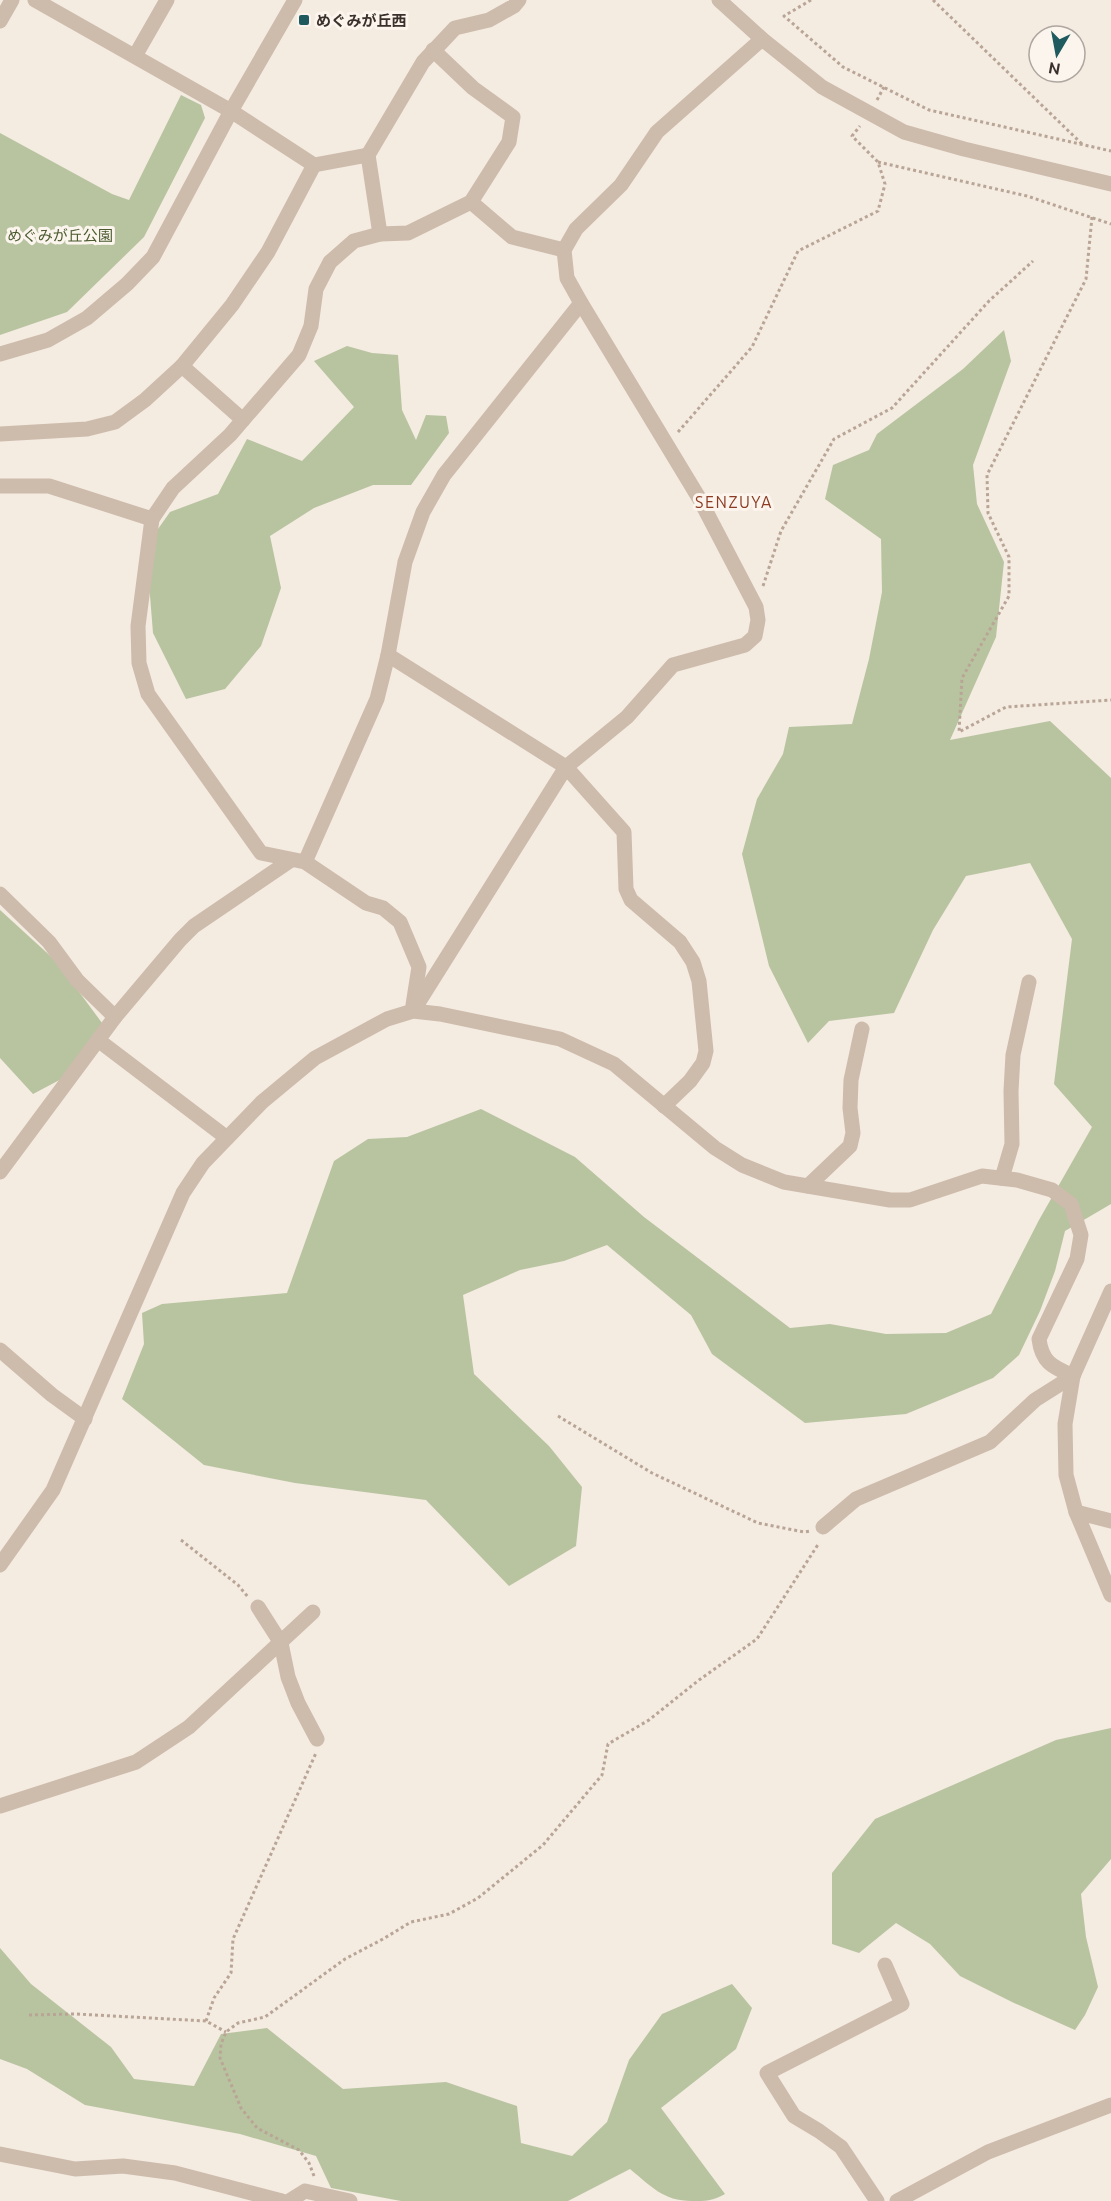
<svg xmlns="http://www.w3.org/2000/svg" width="1111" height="2201" font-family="Ubuntu,'Noto Sans JP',sans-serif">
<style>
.green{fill:#b8c4a0}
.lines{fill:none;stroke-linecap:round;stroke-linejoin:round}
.path{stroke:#b9a596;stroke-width:3;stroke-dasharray:3 3;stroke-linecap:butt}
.minor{stroke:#cdbbac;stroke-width:15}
.poi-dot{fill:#1f5a5e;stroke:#fbf5ee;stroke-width:2}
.labels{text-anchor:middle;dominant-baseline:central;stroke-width:6;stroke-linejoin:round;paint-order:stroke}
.poi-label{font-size:15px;font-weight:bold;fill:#3b302b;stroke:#fbf5ee;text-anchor:start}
.park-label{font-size:15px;fill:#4a5a2e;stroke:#fbf5ee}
.neighbourhood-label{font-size:16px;letter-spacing:1.5px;fill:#8c3b22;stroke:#fbf5ee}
</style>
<rect width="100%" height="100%" fill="#f4ebe1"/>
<g class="green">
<path d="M181,95L201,105L205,118L144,237L67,312L0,335V133L112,194L129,200Z"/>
<path d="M1004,330L1011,361L973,465L977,504L1004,562L996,637L950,740L1050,721L1111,778V1204L1065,1231L1055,1271L1040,1311L1019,1355L993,1378L906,1414L805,1423L712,1354L691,1315L607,1245L564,1261L520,1270L463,1295L474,1374L549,1446L582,1487L576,1546L509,1586L426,1500L295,1483L204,1465L122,1399L144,1344L142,1313L162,1304L287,1293L334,1161L368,1139L407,1137L481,1109L575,1157L644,1217L790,1328L830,1324L886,1334L946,1333L991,1314L1039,1220L1092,1127L1054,1084L1072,939L1030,863L966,876L933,930L894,1013L829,1021L808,1043L769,966L742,854L757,799L783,754L789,727L852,724L869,659L882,592L881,539L825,499L833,465L869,450L877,434L963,369Z"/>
<path d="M347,346L372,353L398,355L402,410L416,440L426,415L446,416L449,433L411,485H373L314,508L270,536L281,588L261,646L225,689L186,699L153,633L146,546L170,512L218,494L247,439L302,461L354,407L314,361Z"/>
<path d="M0,910L57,962L105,1027L67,1076L33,1094L0,1058Z"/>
<path d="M1111,1728V1859L1081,1894L1086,1937L1098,1987L1085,2015L1075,2030L1012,2002L960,1976L930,1944L896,1923L859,1953L832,1944V1873L875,1819L1056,1740Z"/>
<path d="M0,1948L31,1984L111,2047L134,2079L194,2086L221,2034L267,2028L343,2089L446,2082L517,2106L521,2143L572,2156L607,2122L629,2060L662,2014L732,1984L752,2008L736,2049L661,2108L725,2194C713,2201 705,2201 692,2201C663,2201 651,2186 630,2169L568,2201H401L331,2188L316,2156L240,2134L85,2105L27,2069L0,2059Z"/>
</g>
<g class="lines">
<g class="path">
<path d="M811,0L784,16L843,67L929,110L1111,151"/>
<path d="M933,0L1083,145"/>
<path d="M877,100L884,87"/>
<path d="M878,162L1027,196L1111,224"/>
<path d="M1092,217L1086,279L987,475L988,513L1009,557V596L962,678L959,732L1006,707L1111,700"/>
<path d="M678,432L752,347L798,251L878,211L885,184L878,162L852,136L860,126"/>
<path d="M763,586L781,531L834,439L892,408L989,301L1033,261"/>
<path d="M558,1416L652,1473L758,1523L804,1532L810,1531"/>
<path d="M181,1540L238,1585L248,1597"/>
<path d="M29,2015L76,2014L206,2021L226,2032"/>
<path d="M206,2021L214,1998L231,1973L233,1939L316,1753"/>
<path d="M314,2176L309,2163L299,2150L257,2128L241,2108L220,2058L221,2044L226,2032L238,2023L265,2017L345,1959L383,1939L411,1922L449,1914L478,1898L543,1845L602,1775L608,1744L649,1720L699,1680L757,1639L819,1543"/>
</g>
<g class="minor">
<path d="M35,0L231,111L314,165L368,155"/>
<path d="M719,0L762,39L822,87L904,132L964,149L1111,184"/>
<path d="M0,21L12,0"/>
<path d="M135,56L167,0"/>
<path d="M471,202L512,237L564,250"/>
<path d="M380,234L368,155L423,62L455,28L489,20L514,6L519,0"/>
<path d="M0,354L48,340L87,318L127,284L153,257L231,111L295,0"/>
<path d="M182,366L243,420"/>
<path d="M0,434L87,429L115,422L145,400L182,366L232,305L268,252L314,165"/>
<path d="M0,486H49L152,519L173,488L230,435L299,355L311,326L316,289L330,262L354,241L380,234L408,233L471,202L509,142L513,117L473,88L433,50"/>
<path d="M152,519L138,626L139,663L148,694L261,853L305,862L366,903L383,908L400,922L419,967L413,1005"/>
<path d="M388,655L566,767L624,832L626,889L631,900L680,942L693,962L699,981L706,1051L703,1063L690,1081L664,1106"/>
<path d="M305,862L377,699L388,655L405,562L423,512L444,475L581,303"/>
<path d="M0,894L49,942L77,980L115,1017"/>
<path d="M413,1011L566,767L627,717L673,665L745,645L755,636L758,620L756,607L699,498L581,303L567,278L564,250L576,229L621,185L657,132L762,39"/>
<path d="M98,1040L227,1138"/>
<path d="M0,1172L115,1017L180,940L194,926L291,860"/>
<path d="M1002,1178L1012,1144L1011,1091L1013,1055L1029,982"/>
<path d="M808,1186L850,1146L853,1133L850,1108L851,1080L862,1029"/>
<path d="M1111,1291L1073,1376L1065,1424L1066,1475L1076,1512L1111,1595"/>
<path d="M0,1350L52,1395L85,1419"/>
<path d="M1076,1512L1111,1521"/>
<path d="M823,1527L856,1499L990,1442L1035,1400L1073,1376"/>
<path d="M0,1565L53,1490L183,1193L203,1163L262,1102L315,1058L387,1019L413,1011L440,1014L560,1039L614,1064L715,1148L742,1165L784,1182L890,1200H910L982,1176L1017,1180L1052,1190L1071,1204L1081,1235L1077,1259L1039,1339C1042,1363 1053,1367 1073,1376"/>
<path d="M258,1607L281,1643L288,1677L298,1703L317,1739"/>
<path d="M0,1806L136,1762L189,1727L313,1612"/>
<path d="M0,2154L75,2169L123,2166L175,2173L282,2201"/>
<path d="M289,2201L305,2191L350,2201"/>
<path d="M877,2201L841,2147L819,2131L794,2116L767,2073L902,2004L885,1965"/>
<path d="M897,2201L988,2152L1111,2105"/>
</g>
</g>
<rect class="poi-dot" x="298" y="14" width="12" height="12" rx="3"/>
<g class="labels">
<g class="poi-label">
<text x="316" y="20">めぐみが丘西</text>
</g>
<g class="park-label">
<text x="60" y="235">めぐみが丘公園</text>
</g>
<g class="neighbourhood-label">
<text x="734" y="502">SENZUYA</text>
</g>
</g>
<g transform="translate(1057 54) rotate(190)"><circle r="28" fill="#fbf5ee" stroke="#aea6a0" stroke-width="1.5"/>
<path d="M0-4.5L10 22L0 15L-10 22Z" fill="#1f5a5e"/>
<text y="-9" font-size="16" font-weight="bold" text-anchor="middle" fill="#3b302b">N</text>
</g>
</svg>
